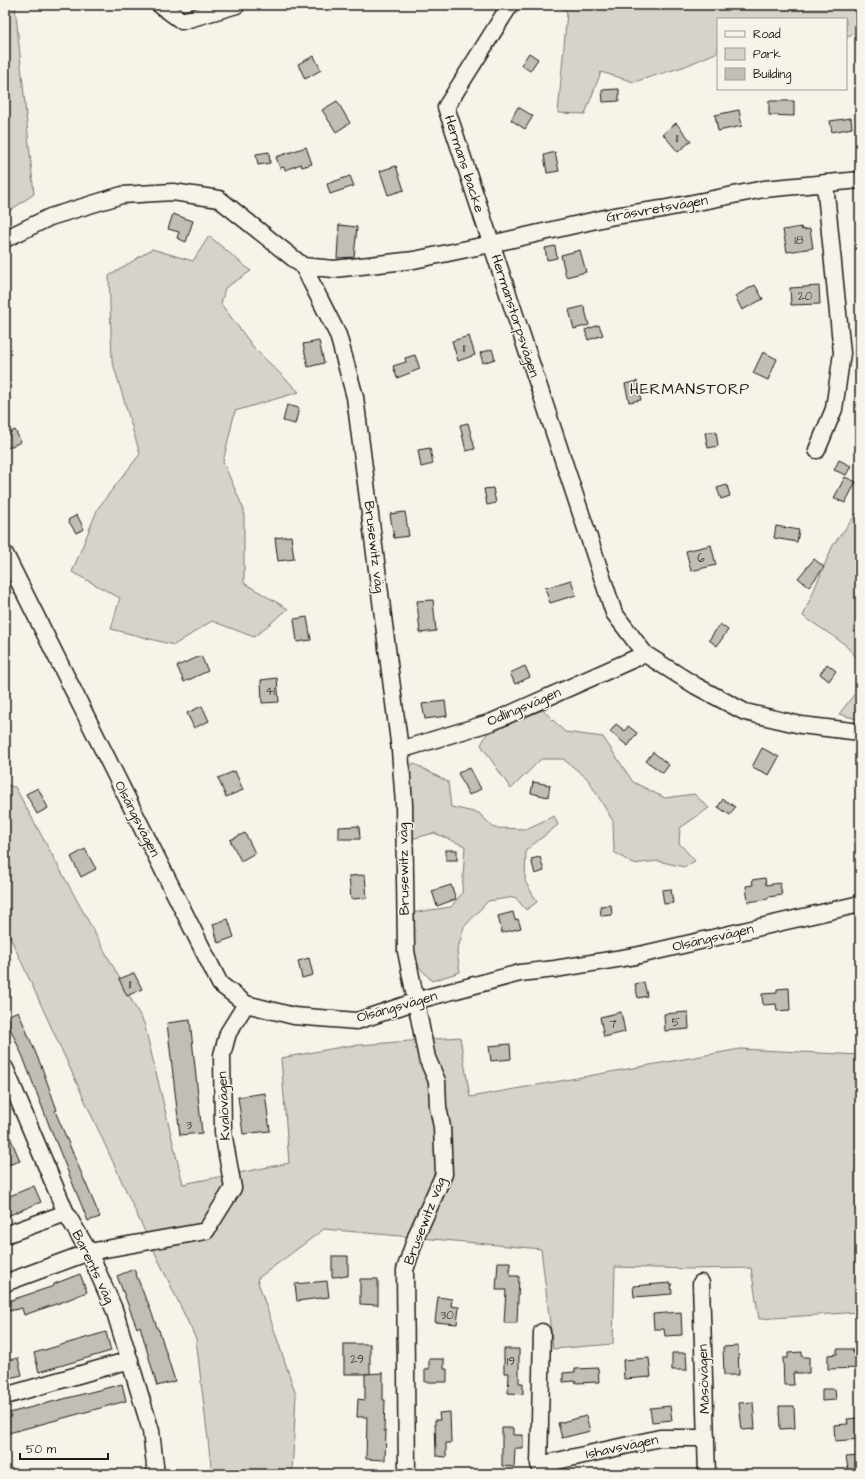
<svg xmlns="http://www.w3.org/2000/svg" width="865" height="1479" font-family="'Architects Daughter',sans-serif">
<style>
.green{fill:#d7d3cb;stroke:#7a7874}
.building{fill:#c0beb5;stroke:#1c1c1c}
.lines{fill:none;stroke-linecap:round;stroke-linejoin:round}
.minor-casing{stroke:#1c1c1c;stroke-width:19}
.minor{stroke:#f7f3e8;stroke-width:16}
.labels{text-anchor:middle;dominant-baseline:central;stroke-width:3;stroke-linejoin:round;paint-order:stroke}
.number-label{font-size:12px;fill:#454442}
.street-label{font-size:14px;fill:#1c1c1c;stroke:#f7f3e8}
.neighbourhood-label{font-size:15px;letter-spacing:1px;fill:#1c1c1c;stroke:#f7f3e8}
</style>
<rect width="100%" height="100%" fill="#f7f3e8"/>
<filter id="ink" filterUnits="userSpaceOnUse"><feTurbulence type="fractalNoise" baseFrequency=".025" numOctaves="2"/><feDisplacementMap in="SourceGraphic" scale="8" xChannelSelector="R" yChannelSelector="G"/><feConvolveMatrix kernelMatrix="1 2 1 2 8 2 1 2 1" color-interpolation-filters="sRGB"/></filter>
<g filter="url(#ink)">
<g class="green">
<path d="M5,5H15L34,194L5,214Z"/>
<path d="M559,5H860V31L846,38V19H718V52L683,67L634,82L601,72L585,114L558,113L567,12Z"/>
<path d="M209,236L251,271L225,288L221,304L255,349L299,392L235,411L223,462L244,510V583L288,609L254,637L212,621L174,645L111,629L120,598L72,572L98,508L140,454L112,360L109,276L152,249L193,261Z"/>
<path d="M860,509V661L843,643L803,616L833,545Z"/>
<path d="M860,687V720L839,714Z"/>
<path d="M543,710L565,732L603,737L633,782L665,798L694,794L709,808L680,828L679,843L695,861L684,867L658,861L633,864L614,852L613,821L587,778L563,759H541L511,789L481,745L489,730Z"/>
<path d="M413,763L448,782L451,807L479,813L494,828L526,829L554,816L558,825L526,850L525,881L537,902L526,910L515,897L488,901L464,927L457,952L460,972L432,981L419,967L408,933L411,913L451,907L462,893L465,846L434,833L411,839L405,777Z"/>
<path d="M5,785L15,787L144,1023L183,1184L289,1163L281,1058L347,1046L460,1037L470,1097L740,1049L860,1055V1312L759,1319L751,1268L692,1269L615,1267L613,1344L553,1349L541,1249L324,1229L257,1279L296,1395L292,1474H212L196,1339L139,1219L5,926Z"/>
</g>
<g class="building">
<path d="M529,53L538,59L530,71L521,65Z"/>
<path d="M314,56L321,70L305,79L298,64Z"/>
<path d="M619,89V101L603,102L602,90Z"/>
<path d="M337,101L350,123L336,132L322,110Z"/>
<path d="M769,101H794V116L769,115Z"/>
<path d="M518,107L533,116L525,129L511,120Z"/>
<path d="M739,110L742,126L718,131L715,115Z"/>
<path d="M851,118L852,128L832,132L830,121Z"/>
<path d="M676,123L691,141L678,152L663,134Z"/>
<path d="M306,147L312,164L302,167L301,164L285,170L284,167L280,168L276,157Z"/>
<path d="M269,152L270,163L258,165L256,154Z"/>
<path d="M555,152L559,171L547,173L544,155Z"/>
<path d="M396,166L404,190L388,195L380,171Z"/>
<path d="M350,176L354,186L330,194L327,184Z"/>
<path d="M173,214L193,221L186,242L177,238L179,232L168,229Z"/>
<path d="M339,225L357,227L354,257L337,258Z"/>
<path d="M801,227L802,230L810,229L813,248L787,252L783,230Z"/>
<path d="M555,246L557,258L547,260L545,248Z"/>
<path d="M580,250L586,272L566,277L561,255Z"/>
<path d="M755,285L763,299L742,310L735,296Z"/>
<path d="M819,286L820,304L791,305L790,288Z"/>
<path d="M584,306L589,325L574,329L569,310Z"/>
<path d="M599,325L603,335L588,340L585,330Z"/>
<path d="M469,336L475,355L458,361L452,341Z"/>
<path d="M319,341L324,363L308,367L303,344Z"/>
<path d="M492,349L495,359L483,363L480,353Z"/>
<path d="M763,352L777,359L768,380L753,373Z"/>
<path d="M415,355L420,369L397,378L393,366L406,362L405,358Z"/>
<path d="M637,381L641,400L629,402L625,384Z"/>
<path d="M287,405L299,408L295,424L283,421Z"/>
<path d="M468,423L475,449L466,451L460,425Z"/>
<path d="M15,430L21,442L5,449V435Z"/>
<path d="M716,431L718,446L708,448L705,433Z"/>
<path d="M430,448L433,464L421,467L418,450Z"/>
<path d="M839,460L851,466L846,475L834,470Z"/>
<path d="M845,477L856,482L845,503L834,498Z"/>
<path d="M727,485L730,496L721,499L717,488Z"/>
<path d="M493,488L496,503L487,505L484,489Z"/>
<path d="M405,512L409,536L394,538L390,514Z"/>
<path d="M77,515L84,529L76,533L68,520Z"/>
<path d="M776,526L799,530L797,542L774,538Z"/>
<path d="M291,536L294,559L278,561L275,538Z"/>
<path d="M711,545L716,565L691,571L686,551Z"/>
<path d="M814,559L824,567L809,587L798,578Z"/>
<path d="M571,580L576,595L550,603L545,588Z"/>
<path d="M433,600L436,631L420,633L417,601Z"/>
<path d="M307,617L311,640L297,642L294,619Z"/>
<path d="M720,624L728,630L717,646L709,640Z"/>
<path d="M201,656L208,671L184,682L177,666Z"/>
<path d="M827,664L836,671L829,681L820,674Z"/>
<path d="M525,666L530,677L515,684L510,673Z"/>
<path d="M277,678L279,702L262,703L261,680Z"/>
<path d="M445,701L447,716L425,719L422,704Z"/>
<path d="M202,706L209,721L194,728L187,713Z"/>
<path d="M616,724L625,731L628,726L637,733L628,746L610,732Z"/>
<path d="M762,748L779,757L769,775L752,767Z"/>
<path d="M653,752L669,765L663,773L646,761Z"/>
<path d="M470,768L481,789L469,795L458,773Z"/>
<path d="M235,771L243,790L226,797L218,778Z"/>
<path d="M533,782L550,785L548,797L531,793Z"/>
<path d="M38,788L48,808L37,814L26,794Z"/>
<path d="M723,799L735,807L730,815L718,807Z"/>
<path d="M359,826L360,839H339V827Z"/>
<path d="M245,833L255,853L241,861L230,840Z"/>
<path d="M85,849L96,869L81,877L71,857Z"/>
<rect x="446" y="850" width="11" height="10"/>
<path d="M540,857L544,871L535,874L531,859Z"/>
<path d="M365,875L367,898L351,899L349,876Z"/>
<path d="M765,878L766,885L780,883L782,895L768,897V899L748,902L746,886L753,885L752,880Z"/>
<path d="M451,885L456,899L437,906L432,891Z"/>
<path d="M671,889L673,903L664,904L662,890Z"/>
<path d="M611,905L612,915L601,916L600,906Z"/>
<path d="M513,912L515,920L518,919L521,928L502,933L498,916Z"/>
<path d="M228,919L234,937L218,943L213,924Z"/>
<path d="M309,958L313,975L302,978L298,961Z"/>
<path d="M134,973L142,989L127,996L119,979Z"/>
<path d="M644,982L647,996L638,998L635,984Z"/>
<path d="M789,988L790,1010L777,1011L776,1004L763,1005L762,994L777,993V989Z"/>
<path d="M18,1011L42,1068L57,1110L55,1111L100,1217L88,1221L49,1125L23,1057L5,1017Z"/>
<path d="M621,1012L625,1032L604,1037L600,1017Z"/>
<path d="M688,1012L689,1029L665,1031L664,1014Z"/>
<path d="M190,1020L202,1133L180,1135L167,1023Z"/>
<path d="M510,1044L511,1059L491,1061L489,1046Z"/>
<path d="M265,1093L270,1131L243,1134L238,1097Z"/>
<path d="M5,1125L20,1161L5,1166Z"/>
<path d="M34,1186L41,1202L5,1217V1198Z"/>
<path d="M332,1256H348V1276L332,1277Z"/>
<path d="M498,1262H510V1276H519L517,1323H504L506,1290H496Z"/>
<path d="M134,1269L146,1300H147L158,1330H159L175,1381L157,1386L140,1326L137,1328L117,1276Z"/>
<path d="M80,1274L87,1292L62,1302L24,1315L22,1308L5,1312V1302L54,1286V1284Z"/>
<path d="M360,1279H378V1305L360,1304Z"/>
<path d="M327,1281L329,1297L297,1301L295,1284Z"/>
<path d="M671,1283L672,1294L634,1297L633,1286Z"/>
<path d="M438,1297L452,1299L451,1306L459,1307L457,1324L435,1322Z"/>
<path d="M681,1312L682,1335L665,1336L664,1329H654L653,1314Z"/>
<path d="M106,1332L111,1351L39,1372L34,1353Z"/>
<rect x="344" y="1344" width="26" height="30"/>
<path d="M738,1346L739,1375H724L723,1347Z"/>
<path d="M504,1349H519V1383H523V1394L508,1393L509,1373H504Z"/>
<path d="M837,1349H852L853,1354H860V1368L828,1369V1355L837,1354Z"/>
<path d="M802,1352V1357H809V1373H793L794,1385H784L783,1358H788V1353Z"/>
<path d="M672,1353H686L687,1370H672Z"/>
<path d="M18,1358L22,1375L5,1379V1361Z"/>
<path d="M649,1358L651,1377L624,1379L623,1360Z"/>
<path d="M429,1359H444V1369H447V1382H425V1369H429Z"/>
<path d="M598,1368L599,1382L576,1383L575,1381L563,1382V1373L575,1372V1369Z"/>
<path d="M383,1373V1400H385L384,1431H386L385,1460L366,1459L367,1417H357L358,1399L365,1400V1374Z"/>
<path d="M122,1384L126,1401L5,1434V1414Z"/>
<path d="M822,1389H835L836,1400L822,1401Z"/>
<path d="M753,1402L755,1429L742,1430L739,1403Z"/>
<path d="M670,1406L672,1420L652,1422L650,1408Z"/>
<path d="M779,1406H794L795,1428L780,1429Z"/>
<path d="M450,1412L451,1443H446V1457L436,1456L435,1420H440L439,1413Z"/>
<path d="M586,1416L590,1431L562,1438L558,1423Z"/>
<path d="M859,1418L860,1439L835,1441L834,1425L848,1424L847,1419Z"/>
<path d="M502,1428H513V1435H523V1448H515L514,1467L502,1466Z"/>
<path d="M860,1456V1474H849L846,1457Z"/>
</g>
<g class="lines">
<defs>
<g id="minor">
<path d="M160,5L182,21L237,5"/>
<path d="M510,5L446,107L614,613L645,654L696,686L745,712L801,725L860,732"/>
<path d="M5,239L50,217L122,195L173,192L219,199L303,266L334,269L414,260L491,244L614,216L662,209L764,189L860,180"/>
<path d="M303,266L338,335L355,397L400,750L404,804L406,951L427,1058L437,1081L438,1107L442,1127L444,1174L417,1234L405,1270L407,1474"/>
<path d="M817,450L834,409L842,353L825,183"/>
<path d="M5,554L220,984L246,1004L294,1016L357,1021L426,998L520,973L555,969L635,956L860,904"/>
<path d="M400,750L492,722L645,654"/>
<path d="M5,1068L66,1213L89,1252L114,1309L151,1431L156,1474"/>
<path d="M5,1235L66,1213"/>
<path d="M5,1283L89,1252L206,1231L233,1188L223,1132L222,1055L228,1033L246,1004"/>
<path d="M701,1283L707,1474"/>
<path d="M542,1332L539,1465L660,1438H706"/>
<path d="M5,1396L130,1360"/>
</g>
</defs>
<use href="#minor" class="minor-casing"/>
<use href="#minor" class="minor"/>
</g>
</g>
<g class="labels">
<g class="number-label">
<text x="677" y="138">11</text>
<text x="799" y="240">18</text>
<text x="805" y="296">20</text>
<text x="464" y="348">11</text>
<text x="701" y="558">6</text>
<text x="270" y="691">41</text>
<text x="130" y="984">11</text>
<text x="676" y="1022">5</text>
<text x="613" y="1024">7</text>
<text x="189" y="1125">3</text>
<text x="447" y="1315">30</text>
<text x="357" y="1359">29</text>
<text x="511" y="1361">19</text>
</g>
<g class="street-label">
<text transform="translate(464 164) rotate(72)">Hermans backe</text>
<text transform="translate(657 209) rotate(-10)">Gräsvretsvägen</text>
<text transform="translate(515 316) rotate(72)">Hermanstorpsvägen</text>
<text transform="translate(374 547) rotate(83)">Brusewitz väg</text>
<text transform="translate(524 707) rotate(-23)">Odlingsvägen</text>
<text transform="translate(137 819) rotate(63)">Olsängsvägen</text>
<text transform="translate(404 869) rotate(-91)">Brusewitz väg</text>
<text transform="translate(713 938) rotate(-13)">Olsängsvägen</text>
<text transform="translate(397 1007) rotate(-16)">Olsängsvägen</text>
<text transform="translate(224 1106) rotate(-93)">Kvalövägen</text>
<text transform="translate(425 1221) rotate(-69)">Brusewitz väg</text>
<text transform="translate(93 1267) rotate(64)">Barents väg</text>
<text transform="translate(704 1379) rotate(-92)">Måsövägen</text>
<text transform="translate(622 1447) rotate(-12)">Ishavsvägen</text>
</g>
<g class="neighbourhood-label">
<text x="690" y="389">HERMANSTORP</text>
</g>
</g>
<rect width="865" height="1479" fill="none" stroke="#f7f3e8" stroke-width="20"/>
<rect x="10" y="10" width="845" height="1459" fill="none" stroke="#1c1c1c" stroke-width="1.5" filter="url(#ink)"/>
<rect x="717" y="18" width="130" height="72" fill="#f7f3e8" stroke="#9f9d96"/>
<rect x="725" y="31" width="20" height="6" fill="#f7f3e8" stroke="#9f9d96"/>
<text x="753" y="38" font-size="12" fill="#1c1c1c">Road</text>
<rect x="725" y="48" width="20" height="12" fill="#d7d3cb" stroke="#9f9d96"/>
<text x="753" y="58" font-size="12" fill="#1c1c1c">Park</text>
<rect x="725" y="68" width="20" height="12" fill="#c0beb5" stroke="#9f9d96"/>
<text x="753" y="78" font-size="12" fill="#1c1c1c">Building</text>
<path d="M20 1453v6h88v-6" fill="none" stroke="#1c1c1c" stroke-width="2"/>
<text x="26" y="1453" font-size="12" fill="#1c1c1c" stroke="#f7f3e8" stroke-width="3" paint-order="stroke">50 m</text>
</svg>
